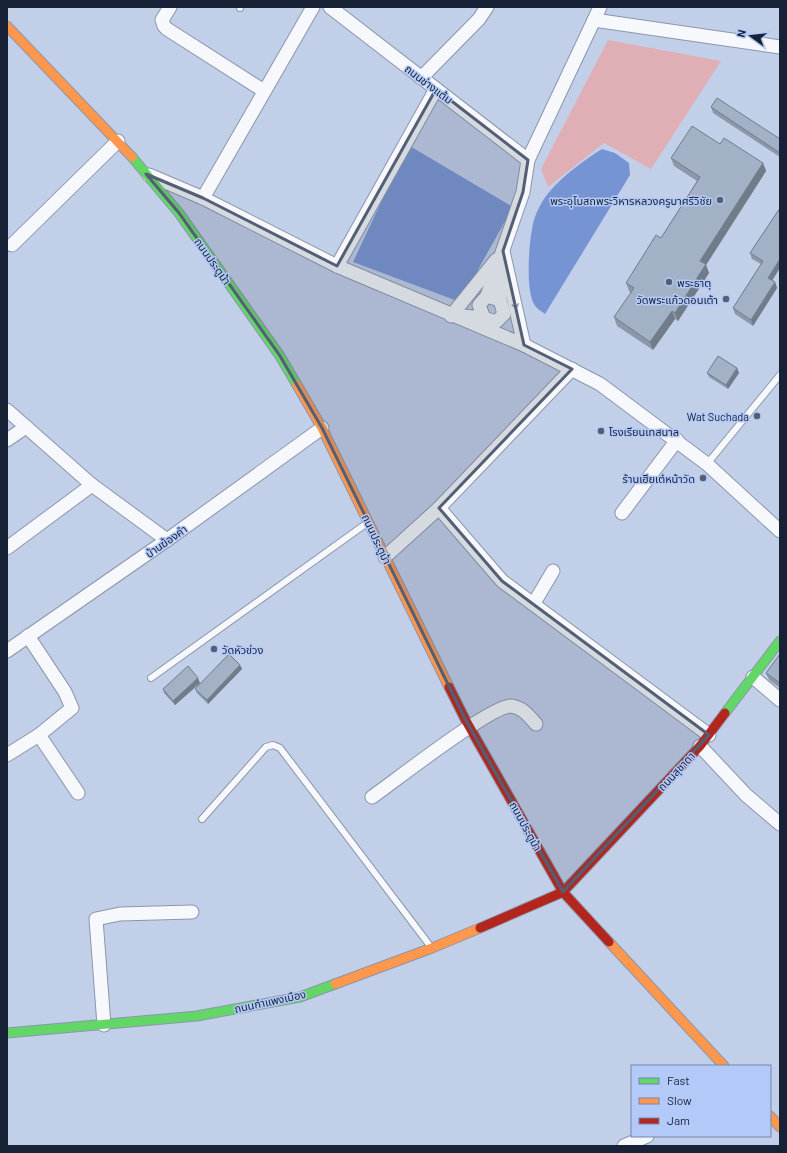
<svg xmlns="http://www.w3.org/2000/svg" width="787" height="1153" font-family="Barlow,'Noto Sans Thai',sans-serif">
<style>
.green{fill:#e0afb6}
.water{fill:#7694d4}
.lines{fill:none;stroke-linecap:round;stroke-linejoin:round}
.lane-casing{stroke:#8c96ab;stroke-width:8}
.street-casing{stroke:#8c96ab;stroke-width:15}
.fast-casing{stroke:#8c96ab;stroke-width:11}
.slow-casing{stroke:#8c96ab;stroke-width:11}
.jam-casing{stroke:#8c96ab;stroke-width:11}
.lane{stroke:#f6f8fc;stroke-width:6}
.street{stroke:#f6f8fc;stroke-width:13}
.fast{stroke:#63d668;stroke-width:9}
.slow{stroke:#ff974d;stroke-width:9}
.jam{stroke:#b3261e;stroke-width:9}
.wall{fill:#8b98aa}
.shaded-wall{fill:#717c8b}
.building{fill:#a2b1c6;stroke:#717c8b}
.oneway{stroke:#9298a3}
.marked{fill:#545f75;fill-opacity:0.2;stroke:#545f75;stroke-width:3;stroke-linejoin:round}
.poi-dot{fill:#545f75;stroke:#b3c9f8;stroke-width:1.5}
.labels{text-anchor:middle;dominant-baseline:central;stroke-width:3;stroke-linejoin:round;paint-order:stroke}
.street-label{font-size:11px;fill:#182237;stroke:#b3c9f8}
.poi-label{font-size:11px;fill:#182237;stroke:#b3c9f8;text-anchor:end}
</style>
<rect width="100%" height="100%" fill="#c2cfe9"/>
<path class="green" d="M608,40L721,61L651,169L604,143L548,187L541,169Z"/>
<g class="water">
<path d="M408,145L513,207L460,302L353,262Z"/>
<path d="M602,149L615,153L629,163L630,175L545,314C541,311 536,308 534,304C525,289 529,237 534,220C537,210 543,199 550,191C564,175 584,160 602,149Z"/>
</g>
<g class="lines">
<defs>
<g id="lane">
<path d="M240,8V7"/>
<path d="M707,464L780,375"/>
<path d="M151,678L367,523"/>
<path d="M202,819L266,747L273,745L280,748L431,947"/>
</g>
<g id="street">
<path d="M170,7L162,20L164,26L167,29L264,91"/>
<path d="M330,7L528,160"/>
<path d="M594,20L600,7"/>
<path d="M421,78L479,19L487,7"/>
<path d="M149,175L203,198L337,266L524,345L600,384L707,464L780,531"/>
<path d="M203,198L313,7"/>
<path d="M12,245L118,141"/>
<path d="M503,251L524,345"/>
<path d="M337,266L436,89"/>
<path d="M487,296L523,192L528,160L594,20L780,47"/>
<path d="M500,300L502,267"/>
<path d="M451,316L496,260"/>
<path d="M463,316L484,318L496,322L504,314L500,300L487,296L479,305L484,318"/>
<path d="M7,410L92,485L167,540"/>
<path d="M7,440L26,427"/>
<path d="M439,508L502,581L709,735"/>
<path d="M622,513L677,440"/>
<path d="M7,548L92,485"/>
<path d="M385,557L439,508L572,369"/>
<path d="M534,603L553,571"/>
<path d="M7,651L167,540L322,428"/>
<path d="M753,677L780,700"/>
<path d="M39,735L78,793"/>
<path d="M700,746L746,795L780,824"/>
<path d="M7,755L39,735L72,708L65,692L28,636"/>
<path d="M372,797C395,781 490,706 511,706C522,707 529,716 536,724"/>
<path d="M104,1025L96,919L120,914L192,912"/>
<path d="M624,1146L647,1136"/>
</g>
<g id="fast">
<path d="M132,157L179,213L280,356L297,385"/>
<path d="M725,713L780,641"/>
<path d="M7,1033L197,1016L300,997L335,984"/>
</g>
<g id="slow">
<path d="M7,26L132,157"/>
<path d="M297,385L322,428L449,687"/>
<path d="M609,942L724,1066"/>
<path d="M335,984L432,948L480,928"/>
<path d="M770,1116L780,1127"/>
</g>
<g id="jam">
<path d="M449,687L465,719L563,892L609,942"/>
<path d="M480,928L563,892L700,746L725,713"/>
</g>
</defs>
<use href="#lane" class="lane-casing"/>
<use href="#street" class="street-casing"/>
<use href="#fast" class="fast-casing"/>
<use href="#slow" class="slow-casing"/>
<use href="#jam" class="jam-casing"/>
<use href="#lane" class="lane"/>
<use href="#street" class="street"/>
<use href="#fast" class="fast"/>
<use href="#slow" class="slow"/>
<use href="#jam" class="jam"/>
</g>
<g class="wall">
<path d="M711,107L780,139V157L713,113Z"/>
<path d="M720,144L763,163L766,171L706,265L709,273L678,321L675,319L653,350L617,326L614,317L631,293L629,291L626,283L661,238L697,181L674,166L671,158Z"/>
<path d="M780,208L772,281L775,282L777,288L753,326L735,314L733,308L761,264L752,259L750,253Z"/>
<path d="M737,368L739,373L728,389L709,377L707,373Z"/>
<path d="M780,654V688L769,680L766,673Z"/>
<path d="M240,665L242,669L208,704L197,693L195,689Z"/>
<path d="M200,683L175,705L164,693L163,689Z"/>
</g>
<g class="shaded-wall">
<path d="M763,163L766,171L706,265L709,273L678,321L675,313L700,261Z"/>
<path d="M780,259V268L770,284L768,278Z"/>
<path d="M775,282L777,288L753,326L751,320Z"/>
<path d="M672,311L675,319L653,350L650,342Z"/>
<path d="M737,368L739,373L728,389L726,385Z"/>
<path d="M240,665L242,669L208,704L207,700Z"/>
<path d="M198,678L200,683L175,705L173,701Z"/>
</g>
<g class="building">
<path d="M717,98L780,139V153L711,107Z"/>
<path d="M692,126L720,144L724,138L763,163L700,261L706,264L675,313L672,311L650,342L614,317L634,288L626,283L656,235L661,238L700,177L671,158Z"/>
<path d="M780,208V259L768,278L775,282L751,320L733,308L763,261L750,253Z"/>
<path d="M718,356L737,368L726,385L707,373Z"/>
<path d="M229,654L240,665L207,700L195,689Z"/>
<path d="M780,654V683L766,673Z"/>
<path d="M188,666L198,678L173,701L163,689Z"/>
</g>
<defs><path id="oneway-shaft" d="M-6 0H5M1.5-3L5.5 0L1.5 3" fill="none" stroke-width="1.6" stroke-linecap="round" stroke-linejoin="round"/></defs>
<use class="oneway" href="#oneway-shaft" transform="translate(515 303) rotate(77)"/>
<path class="marked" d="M436,89L528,160L523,192L503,251L524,345L572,369L439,508L502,581L709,735L563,892L465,719L322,428L280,356L179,213L146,174L203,198L337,266Z"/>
<g class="poi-dot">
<circle cx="720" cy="200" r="4"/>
<circle cx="669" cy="282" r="4"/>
<circle cx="726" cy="299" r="4"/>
<circle cx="757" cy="416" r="4"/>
<circle cx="601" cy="431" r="4"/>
<circle cx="703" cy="478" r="4"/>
<circle cx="214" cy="649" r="4"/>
</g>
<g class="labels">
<g class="street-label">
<text transform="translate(429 84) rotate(37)">ถนนช่างแต้ม</text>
<text transform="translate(213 261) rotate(55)">ถนนประตูม้า</text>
<text transform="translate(377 539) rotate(65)">ถนนประตูม้า</text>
<text transform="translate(166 541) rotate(-35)">บ้านฆ้องคำ</text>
<text transform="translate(676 771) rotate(-47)">ถนนสุชาดา</text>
<text transform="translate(526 826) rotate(61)">ถนนประตูม้า</text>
<text transform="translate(270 1001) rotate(-12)">ถนนกำแพงเมือง</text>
</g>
<g class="poi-label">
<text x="712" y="200">พระอุโบสถพระวิหารหลวงครูบาศรีวิชัย</text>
<text x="677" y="282" text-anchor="start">พระธาตุ</text>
<text x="718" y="299">วัดพระแก้วดอนเต้า</text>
<text x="749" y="416">Wat Suchada</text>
<text x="609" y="431" text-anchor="start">โรงเรียนเทสนาล</text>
<text x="695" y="478">ร้านเฮียเต๋หน้าวัด</text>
<text x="222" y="649" text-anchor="start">วัดหัวข่วง</text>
</g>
</g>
<rect width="787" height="1153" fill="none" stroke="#182237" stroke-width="16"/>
<rect x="631" y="1065" width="140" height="72" fill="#b3c9f8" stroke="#7586ab"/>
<rect x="639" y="1078" width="20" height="6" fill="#63d668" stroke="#7586ab"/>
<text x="667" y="1085" font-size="12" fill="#182237">Fast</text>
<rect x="639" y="1098" width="20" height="6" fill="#ff974d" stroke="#7586ab"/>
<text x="667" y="1105" font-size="12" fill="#182237">Slow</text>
<rect x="639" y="1118" width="20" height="6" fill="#b3261e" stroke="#7586ab"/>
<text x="667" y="1125" font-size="12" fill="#182237">Jam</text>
<g transform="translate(751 36) rotate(285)" stroke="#b3c9f8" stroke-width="3" paint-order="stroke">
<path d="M0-3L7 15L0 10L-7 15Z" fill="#182237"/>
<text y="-6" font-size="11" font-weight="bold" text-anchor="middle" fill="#182237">N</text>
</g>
</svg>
